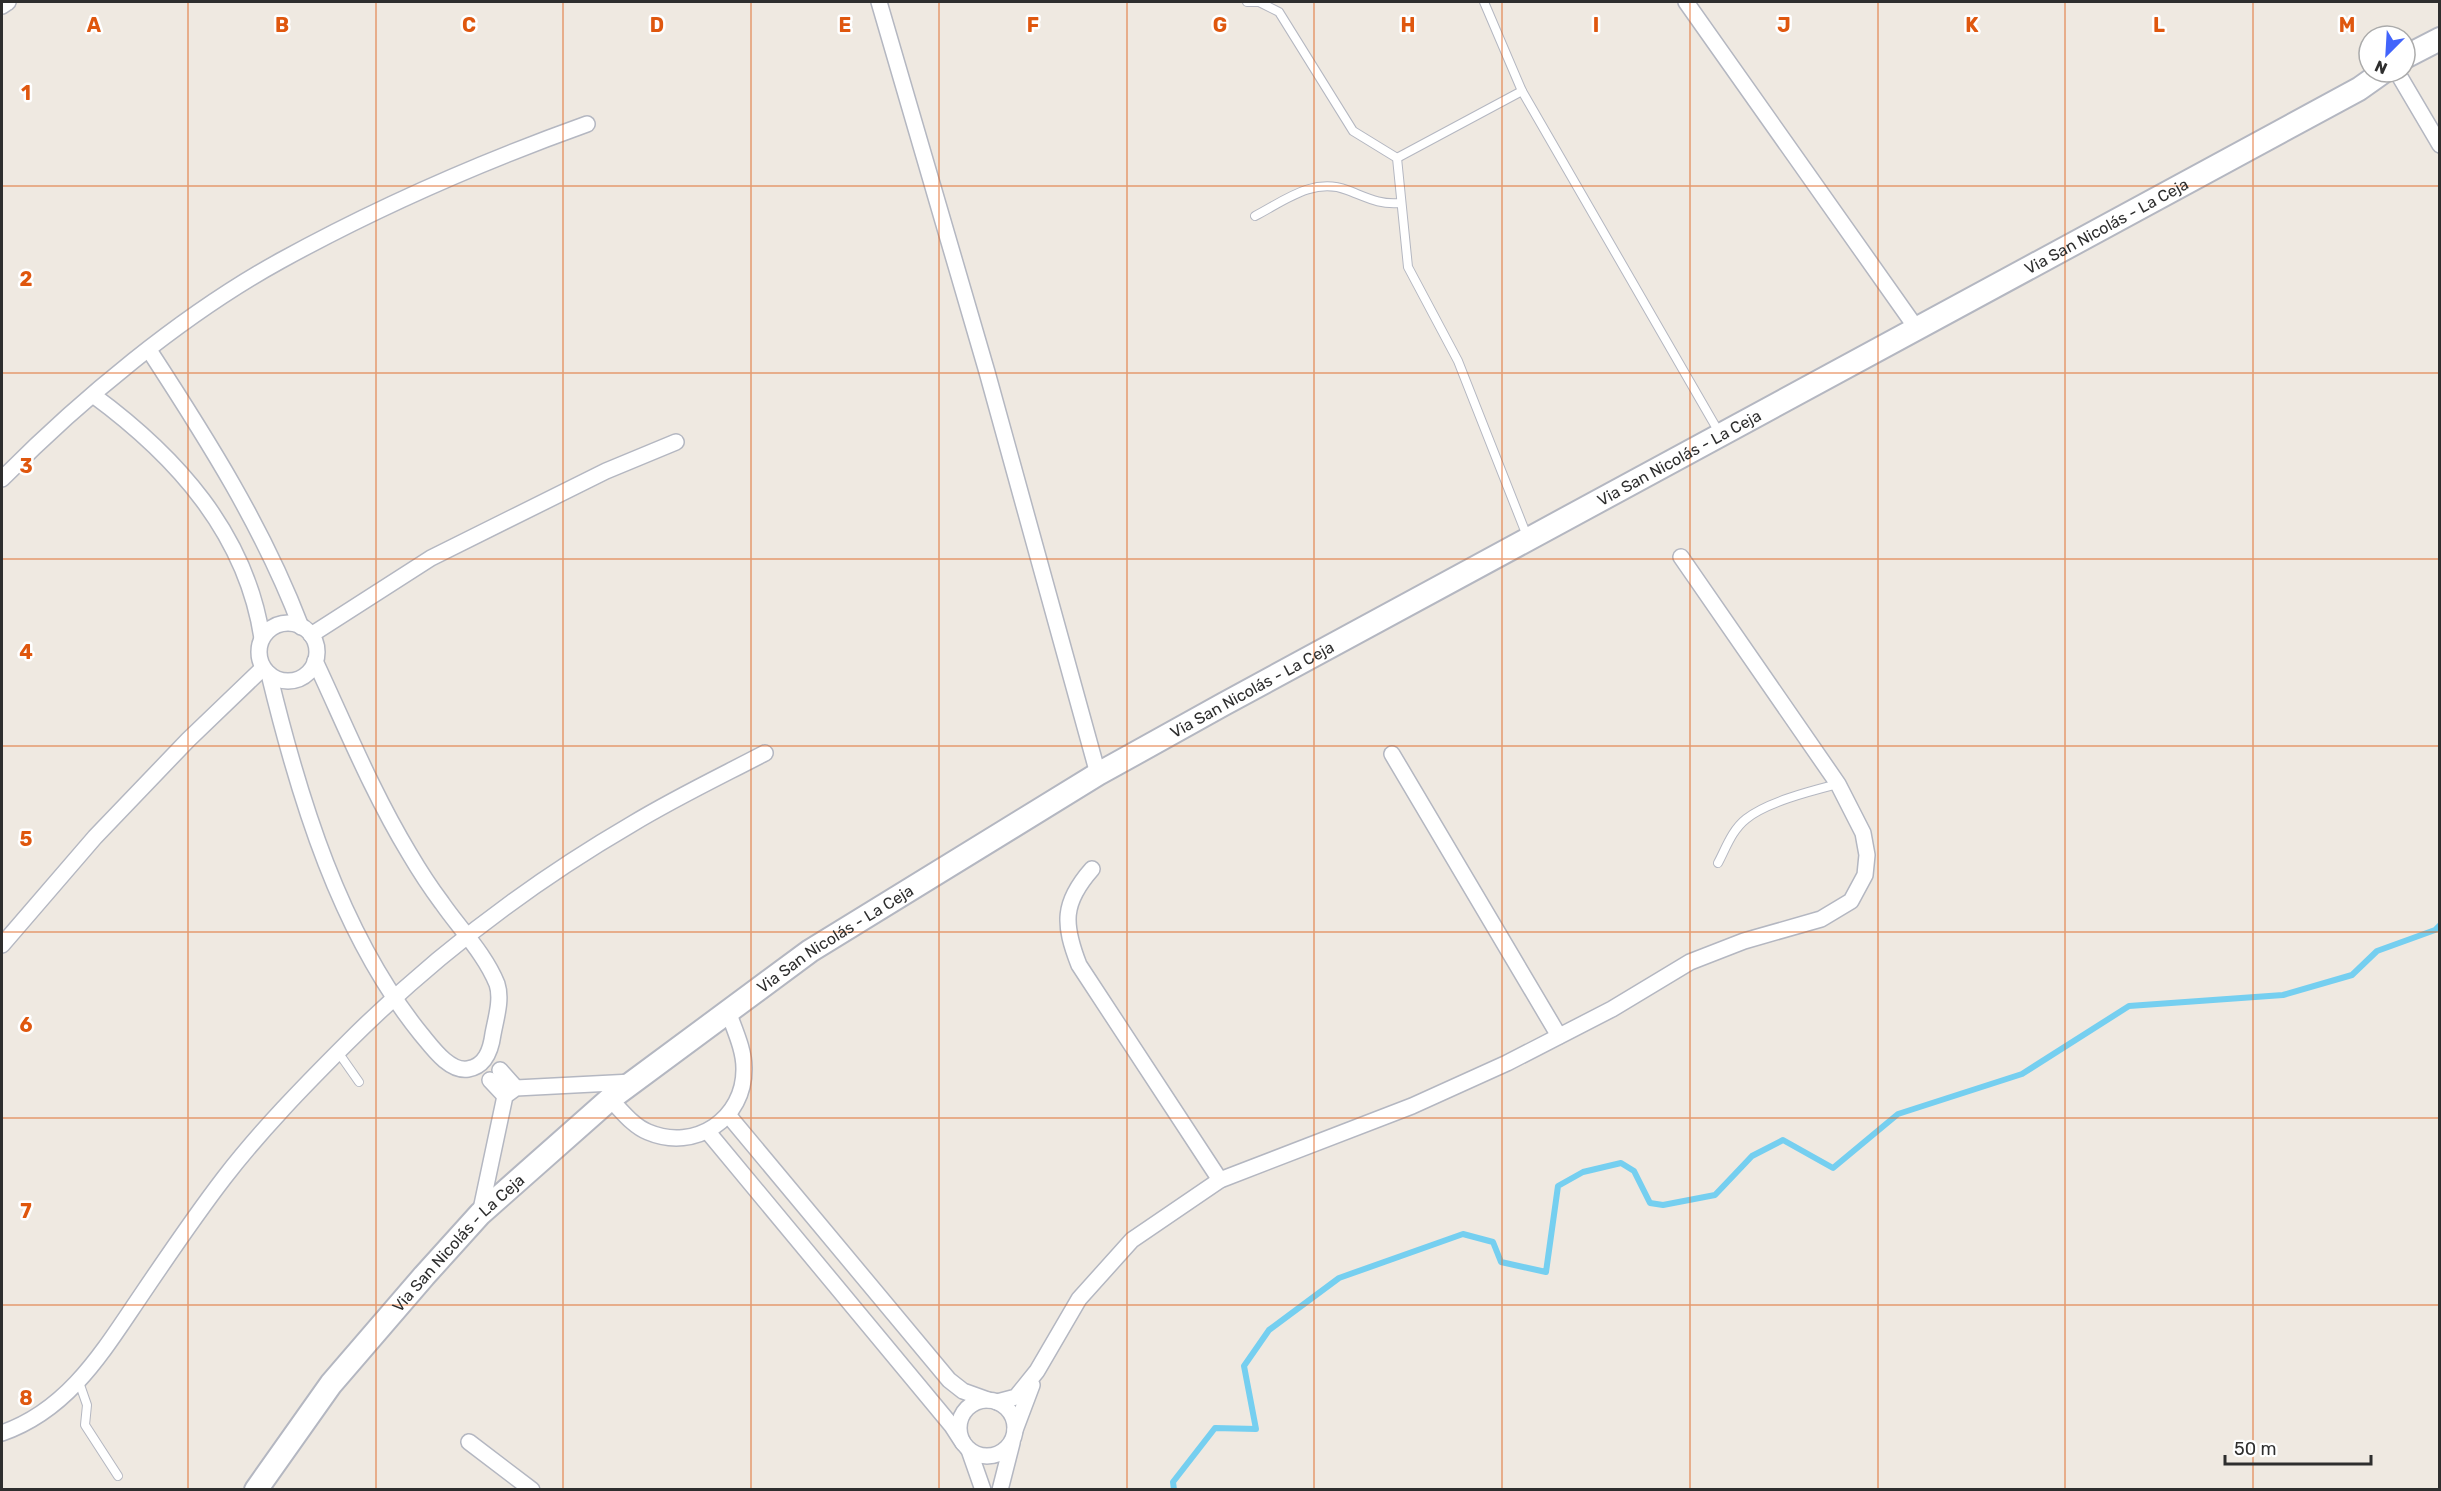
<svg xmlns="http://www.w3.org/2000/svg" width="2441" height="1491" font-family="Rubik,sans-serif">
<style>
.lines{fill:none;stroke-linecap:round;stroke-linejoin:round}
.stream{stroke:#75cff0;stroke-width:6}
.lane-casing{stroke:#b4b7c1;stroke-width:10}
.street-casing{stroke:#b4b7c1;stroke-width:18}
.secondary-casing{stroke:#b4b7c1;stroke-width:26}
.lane{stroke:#fff;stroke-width:8}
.street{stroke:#fff;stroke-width:15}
.secondary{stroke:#fff;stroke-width:22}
.grid{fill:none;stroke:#df570e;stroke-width:1.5;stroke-opacity:0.55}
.labels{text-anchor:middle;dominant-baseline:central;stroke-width:5;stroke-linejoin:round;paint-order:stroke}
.street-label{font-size:16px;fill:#2e2e2e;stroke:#fff}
.grid-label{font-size:20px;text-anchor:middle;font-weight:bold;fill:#df570e;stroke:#fff;stroke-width:5;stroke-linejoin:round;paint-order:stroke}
</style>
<rect width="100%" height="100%" fill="#efe9e1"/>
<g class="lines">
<path class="stream" d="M1174,1490L1173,1482L1215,1428L1256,1429L1244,1366L1269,1330L1339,1278L1463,1234L1493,1242L1501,1262L1546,1272L1558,1186L1583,1172L1621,1163L1634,1171L1650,1203L1663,1205L1715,1195L1752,1156L1783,1140L1833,1168L1898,1114L2022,1074L2129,1006L2283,995L2352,975L2377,951L2435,930L2440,925"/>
<defs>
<g id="lane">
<path d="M1247,2H1259L1279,12L1353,131L1397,158L1408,267L1458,361L1527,536"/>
<path d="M1484,2L1522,91L1720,434"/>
<path d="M1397,158L1522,91"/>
<path d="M1255,216C1284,201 1313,177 1347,190C1366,197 1379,205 1400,203"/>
<path d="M1718,863C1726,848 1732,830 1746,819C1767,802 1811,791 1838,784"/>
<path d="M338,1052L359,1082"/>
<path d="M79,1382L87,1405L85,1425L118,1476"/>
</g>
<g id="street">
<path d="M879,2L987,372L1098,774"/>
<path d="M1686,2L1917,329"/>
<path d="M2,6L8,2"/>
<path d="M2397,72L2440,145"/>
<path d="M149,350C207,439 263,527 301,627"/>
<path d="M93,395C176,456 246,533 262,638"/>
<path d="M2,479C80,400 182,315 280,261C378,207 481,162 587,124"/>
<circle cx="288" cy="652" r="29"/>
<path d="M311,635L431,558L606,471L676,442"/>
<path d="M269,674C299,798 340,934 421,1034C432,1047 449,1072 468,1069C486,1066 491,1049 493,1034C496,1018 502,999 497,984C485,954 460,929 442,903C430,887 419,870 409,853C372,792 345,725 315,661"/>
<path d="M1392,754L1559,1036"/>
<path d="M1092,869C1062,903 1063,924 1079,965L1220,1180"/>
<path d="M2,945L95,837L188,740L263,668"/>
<path d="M500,1070L516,1088"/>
<path d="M490,1080L505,1096"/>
<path d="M610,1099C622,1111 633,1126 648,1132C695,1152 745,1119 744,1068C744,1049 734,1029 728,1011"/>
<path d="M729,1116L949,1380L963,1391L988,1400"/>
<path d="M708,1132L952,1426L963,1443"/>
<path d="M480,1214L505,1096L516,1088L632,1082"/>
<circle cx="987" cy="1428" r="28"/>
<path d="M997,1402L1016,1397L1037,1371L1079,1299L1132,1240L1220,1180L1412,1106L1507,1063L1612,1009L1690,962L1744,941L1821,919L1851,901L1865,875L1867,855L1863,833L1838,784L1681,557"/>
<path d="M1015,1430L1032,1385"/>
<path d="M2,1433C68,1410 102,1353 140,1297C167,1257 194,1217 224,1178C261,1130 304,1086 347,1043C431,959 529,884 632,824C675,798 721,776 765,753"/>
<path d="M469,1442L532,1490"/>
<path d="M969,1450L983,1490"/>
<path d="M1000,1490L1012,1443"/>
</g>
<g id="secondary">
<path d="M2405,57L2440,39"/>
<path id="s1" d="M256,1490L331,1384L424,1276L480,1214L610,1099L810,951L1098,774L1224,704L2359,89L2383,72"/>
</g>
</defs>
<use href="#lane" class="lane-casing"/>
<use href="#street" class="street-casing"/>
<use href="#secondary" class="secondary-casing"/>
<use href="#lane" class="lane"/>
<use href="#street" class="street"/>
<use href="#secondary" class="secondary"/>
</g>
<path class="grid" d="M188,2V1490M376,2V1490M563,2V1490M751,2V1490M939,2V1490M1127,2V1490M1314,2V1490M1502,2V1490M1690,2V1490M1878,2V1490M2065,2V1490M2253,2V1490M2,186H2440M2,373H2440M2,559H2440M2,746H2440M2,932H2440M2,1118H2440M2,1305H2440"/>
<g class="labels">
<g class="street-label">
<text stroke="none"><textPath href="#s1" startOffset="2264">Via San Nicolás - La Ceja</textPath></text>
<text stroke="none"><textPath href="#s1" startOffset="1778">Via San Nicolás - La Ceja</textPath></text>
<text stroke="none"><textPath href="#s1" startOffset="1292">Via San Nicolás - La Ceja</textPath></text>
<text stroke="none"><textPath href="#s1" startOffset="806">Via San Nicolás - La Ceja</textPath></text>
<text stroke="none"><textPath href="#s1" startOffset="320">Via San Nicolás - La Ceja</textPath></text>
</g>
</g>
<g class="grid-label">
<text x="94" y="32">A</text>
<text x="282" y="32">B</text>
<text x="469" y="32">C</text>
<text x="657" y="32">D</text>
<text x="845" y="32">E</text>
<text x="1033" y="32">F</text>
<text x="1220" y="32">G</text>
<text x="1408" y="32">H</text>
<text x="1596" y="32">I</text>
<text x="1784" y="32">J</text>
<text x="1972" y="32">K</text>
<text x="2159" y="32">L</text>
<text x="2347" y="32">M</text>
<text x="26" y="100">1</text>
<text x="26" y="286">2</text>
<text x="26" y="473">3</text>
<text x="26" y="659">4</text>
<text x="26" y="846">5</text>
<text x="26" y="1032">6</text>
<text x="26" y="1218">7</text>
<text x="26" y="1405">8</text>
</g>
<rect width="2441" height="1491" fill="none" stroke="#2e2e2e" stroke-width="6"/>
<g transform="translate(2387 54) rotate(204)"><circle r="28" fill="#ffffff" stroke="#ababab" stroke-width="1.5"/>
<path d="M0-4.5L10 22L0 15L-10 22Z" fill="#4264fb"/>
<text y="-9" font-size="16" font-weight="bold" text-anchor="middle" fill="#2e2e2e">N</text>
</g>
<path d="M2225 1455v9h146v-9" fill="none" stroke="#2e2e2e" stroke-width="3"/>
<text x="2234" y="1455" font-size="18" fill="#2e2e2e" stroke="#ffffff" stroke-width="4.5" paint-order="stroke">50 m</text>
</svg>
